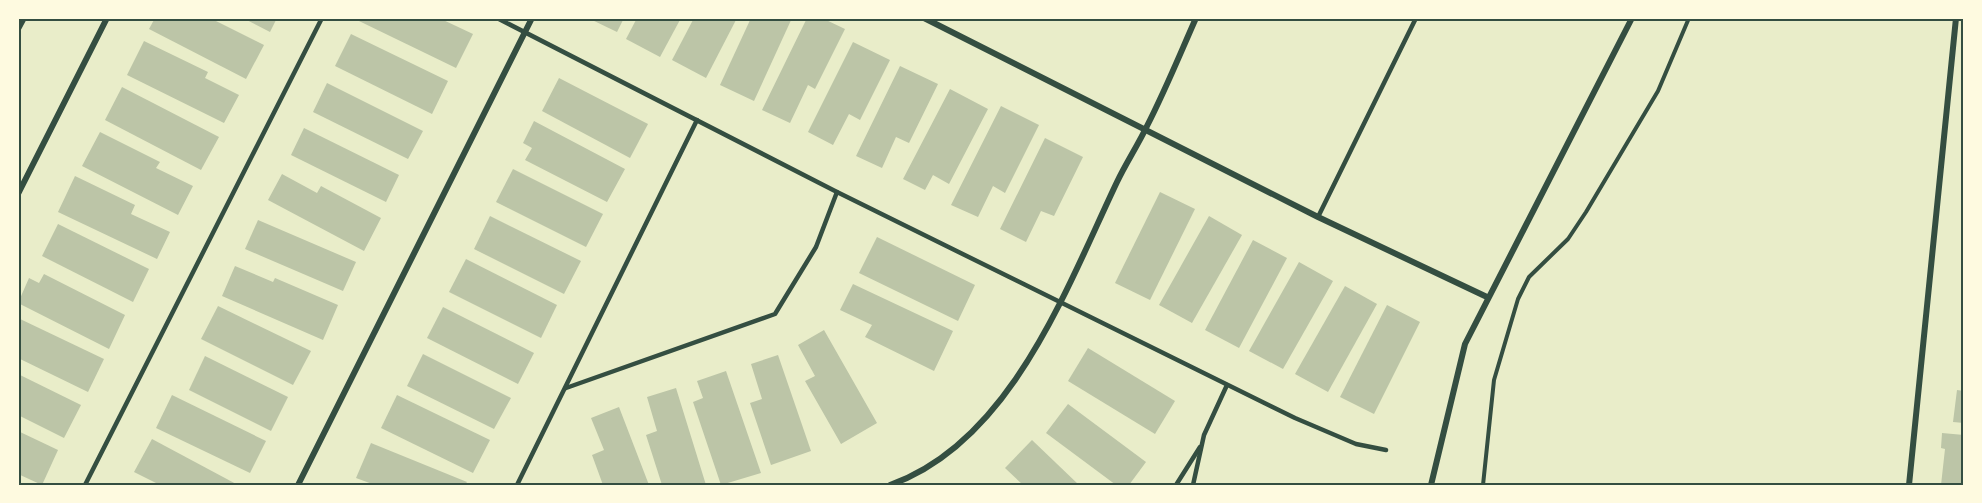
<svg xmlns="http://www.w3.org/2000/svg" width="1982" height="503" font-family="'Noto Sans',sans-serif">
<style>
.building{fill:#bcc5a7}
.lines{fill:none;stroke-linecap:round;stroke-linejoin:round}
.path{stroke:#344e41;stroke-width:4}
.service{stroke:#344e41;stroke-width:4.5}
.minor{stroke:#344e41;stroke-width:6}
.neatline{fill:none;stroke:#344e41;stroke-width:2}
</style>
<rect width="100%" height="100%" fill="#e9edc9"/>
<g class="building">
<path d="M155,18H210L264,45L246,79L149,29Z"/>
<path d="M243,18H277L270,32Z"/>
<path d="M360,18H439L473,34L456,68L359,21Z"/>
<path d="M588,18H624L617,32Z"/>
<path d="M637,18H681L660,57L626,39Z"/>
<path d="M694,18H737L706,78L672,60Z"/>
<path d="M751,18H792L754,101L720,85Z"/>
<path d="M807,18H822L845,29L815,89L808,85L790,123L762,110Z"/>
<path d="M351,34L448,81L432,114L335,66Z"/>
<path d="M144,41L208,72L205,78L239,95L224,123L127,75Z"/>
<path d="M853,42L890,60L860,120L849,114L833,145L808,132Z"/>
<path d="M900,66L938,84L909,143L896,137L882,168L856,156Z"/>
<path d="M559,78L648,124L630,158L542,111Z"/>
<path d="M327,83L423,131L408,159L313,112Z"/>
<path d="M122,87L219,137L201,170L105,120Z"/>
<path d="M950,89L988,109L949,184L933,175L925,190L903,179Z"/>
<path d="M1001,106L1039,125L1005,193L993,186L978,217L951,205Z"/>
<path d="M534,121L625,169L607,202L525,160L532,148L523,143Z"/>
<path d="M304,128L399,175L386,202L291,155Z"/>
<path d="M100,132L160,162L156,168L193,186L178,215L82,166Z"/>
<path d="M1045,138L1083,157L1054,216L1041,211L1026,242L1000,229Z"/>
<path d="M513,169L603,214L586,247L496,202Z"/>
<path d="M282,174L317,193L321,186L381,218L364,251L268,200Z"/>
<path d="M75,176L135,205L131,214L170,232L157,259L58,212Z"/>
<path d="M1160,192L1195,209L1150,300L1115,283Z"/>
<path d="M490,216L581,261L564,294L474,249Z"/>
<path d="M1209,216L1242,235L1192,323L1159,305Z"/>
<path d="M258,220L356,262L343,291L245,249Z"/>
<path d="M58,224L149,269L133,302L42,256Z"/>
<path d="M877,237L975,285L958,321L859,273Z"/>
<path d="M1253,240L1287,258L1239,348L1205,330Z"/>
<path d="M466,259L557,305L541,338L449,292Z"/>
<path d="M1299,262L1333,281L1283,369L1249,351Z"/>
<path d="M235,266L273,282L275,278L338,305L323,340L222,296Z"/>
<path d="M44,274L125,315L109,349L18,303L29,278L39,283Z"/>
<path d="M853,284L953,331L934,371L865,337L872,325L840,310Z"/>
<path d="M1345,286L1377,304L1328,392L1295,374Z"/>
<path d="M1387,305L1420,322L1374,414L1340,397Z"/>
<path d="M218,306L311,351L293,385L201,339Z"/>
<path d="M443,307L534,353L518,384L427,338Z"/>
<path d="M18,318L104,359L88,392L18,358Z"/>
<path d="M824,330L877,423L841,444L805,381L815,376L798,345Z"/>
<path d="M1088,348L1175,401L1155,434L1068,381Z"/>
<path d="M423,354L511,398L494,429L407,386Z"/>
<path d="M778,355L811,451L771,465L750,403L762,399L751,364Z"/>
<path d="M205,356L288,397L271,431L189,390Z"/>
<path d="M726,371L761,473L721,485L693,402L703,398L697,381Z"/>
<path d="M18,374L81,405L64,438L18,415Z"/>
<path d="M676,388L706,485H662L646,435L657,431L647,397Z"/>
<path d="M1957,390L1964,391V423L1953,422Z"/>
<path d="M172,395L266,441L250,473L156,428Z"/>
<path d="M397,395L490,440L473,473L381,428Z"/>
<path d="M1068,404L1146,462L1129,485H1116L1046,433Z"/>
<path d="M619,407L649,485H603L592,455L604,450L591,418Z"/>
<path d="M18,431L58,450L42,485L18,474Z"/>
<path d="M1942,433L1964,435V485H1941L1945,449L1941,448Z"/>
<path d="M152,439L238,485H160L134,472Z"/>
<path d="M1032,440L1079,485H1023L1005,468Z"/>
<path d="M371,443L467,482L465,485H375L356,478Z"/>
</g>
<g class="lines">
<g class="path">
<path d="M18,31L25,18"/>
<path d="M1483,485L1494,380L1518,299L1529,277L1568,239L1586,212L1658,91L1689,18"/>
</g>
<g class="service">
<path d="M497,18L837,192L1295,418L1356,444L1386,450"/>
<path d="M1318,217L1416,18"/>
<path d="M566,388L775,314L816,247L837,192"/>
<path d="M85,485L322,18"/>
<path d="M517,485L697,120"/>
<path d="M1176,485L1200,447"/>
<path d="M1193,485L1204,435L1227,385"/>
</g>
<g class="minor">
<path d="M924,18L1318,217L1487,297"/>
<path d="M18,194L107,18"/>
<path d="M298,485L532,18"/>
<path d="M890,485C1011,442 1066,289 1117,182C1126,163 1138,145 1147,126C1165,91 1180,54 1196,18"/>
<path d="M1431,485L1465,344L1632,18"/>
<path d="M1909,485L1956,18"/>
</g>
</g>
<rect width="1982" height="503" fill="none" stroke="#fefae0" stroke-width="39"/>
<rect x="20" y="20" width="1942" height="464" class="neatline"/>
</svg>
